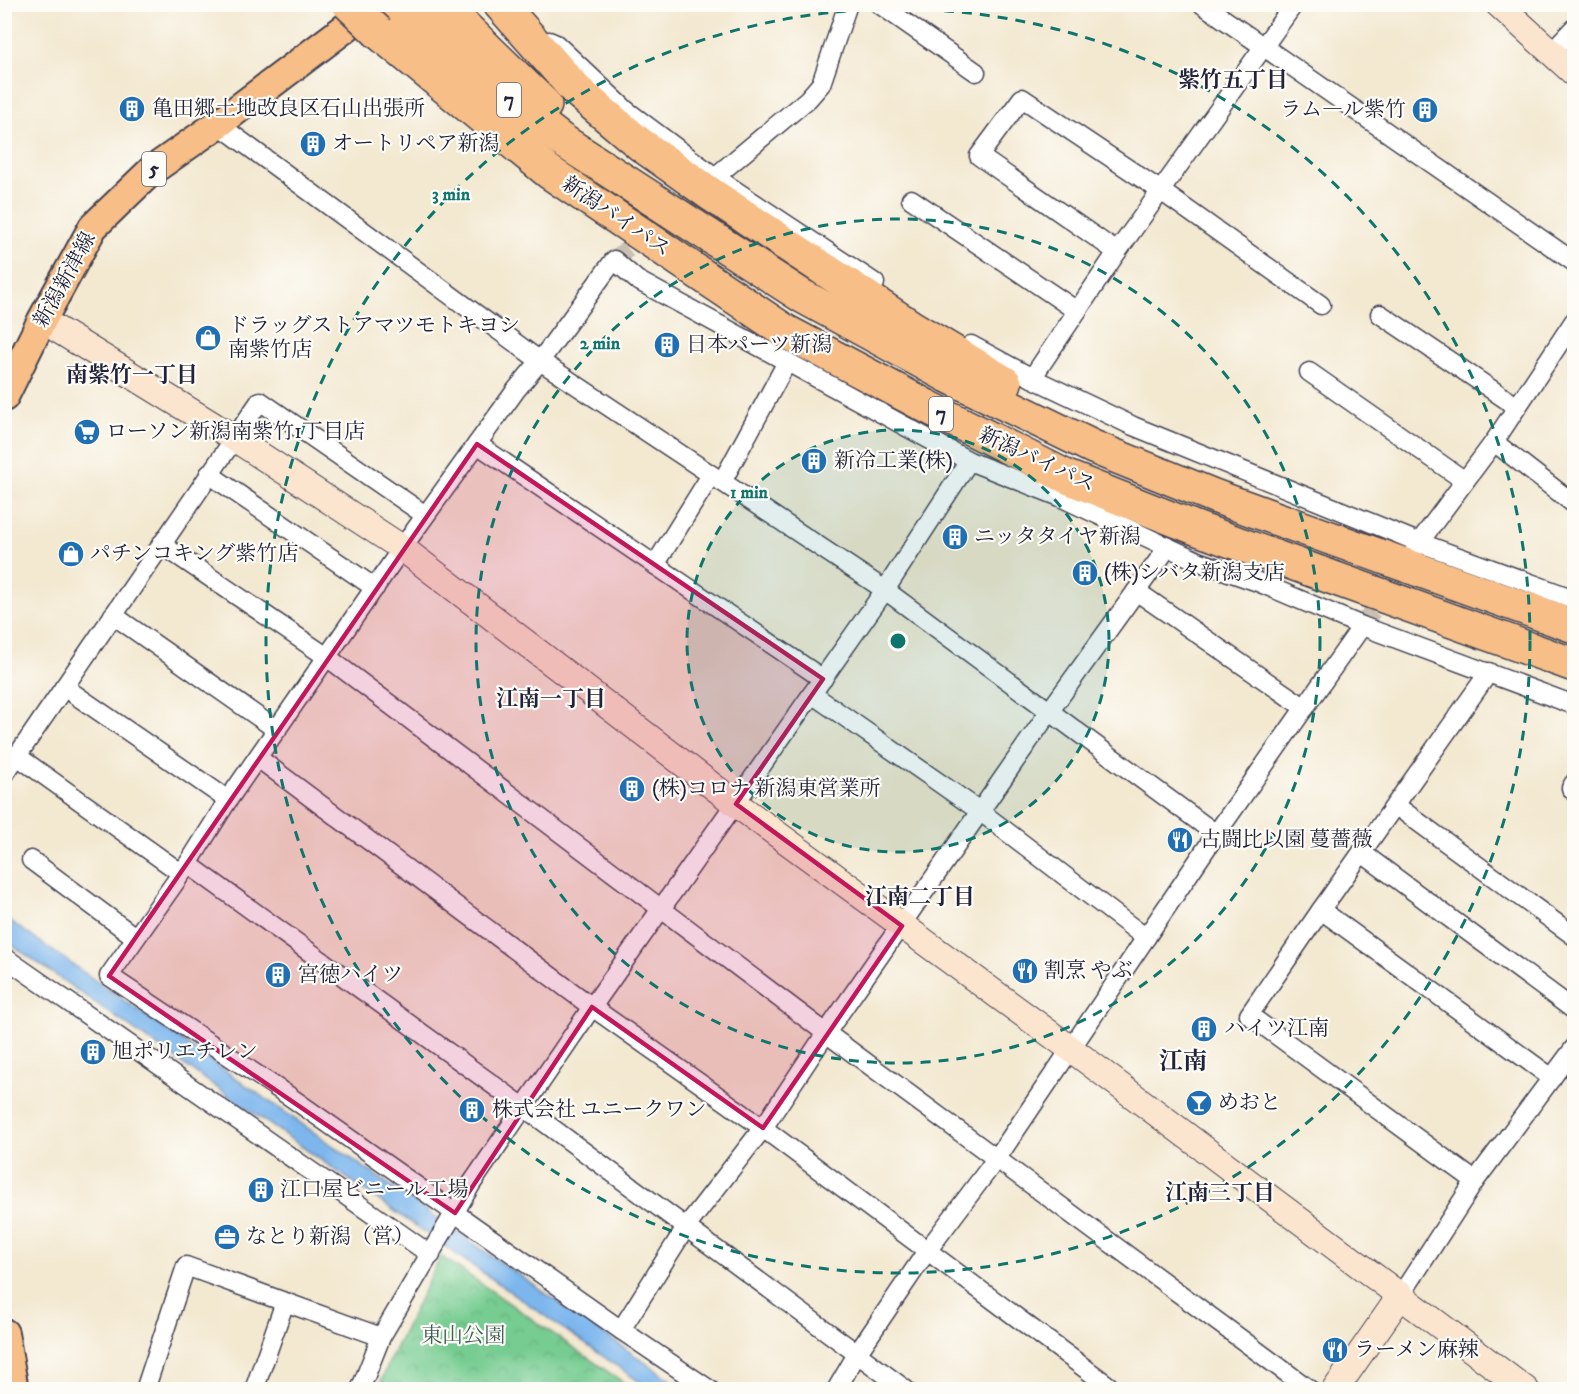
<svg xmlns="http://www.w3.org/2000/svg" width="1579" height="1394" font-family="'IM FELL DW Pica','Noto Serif JP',serif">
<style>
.park{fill:url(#park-crowns);stroke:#4c7766;stroke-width:1.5}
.water{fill:#7bb6ed;stroke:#4e6c94;stroke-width:1.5}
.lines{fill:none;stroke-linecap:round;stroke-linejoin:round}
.street-tunnel{stroke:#c9c0b2;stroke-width:18;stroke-dasharray:18 9;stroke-linecap:butt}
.street-casing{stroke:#414051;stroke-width:21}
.secondary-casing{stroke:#414051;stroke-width:28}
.primary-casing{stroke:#414051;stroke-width:32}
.highway-casing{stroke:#414051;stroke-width:36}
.street{stroke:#fff;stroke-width:18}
.secondary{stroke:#fce5cf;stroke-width:26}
.primary{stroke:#f7be87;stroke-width:28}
.highway{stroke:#f7be87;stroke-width:33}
.highway-bridge-casing{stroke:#414051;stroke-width:36;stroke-linecap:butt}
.highway-bridge{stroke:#f7be87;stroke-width:33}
.marked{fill:#c2185b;fill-opacity:0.2;stroke:#c2185b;stroke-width:4.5;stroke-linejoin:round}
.ring{fill:none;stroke:#0f766e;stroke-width:3;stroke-dasharray:10 8}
.labels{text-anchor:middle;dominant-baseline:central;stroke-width:4.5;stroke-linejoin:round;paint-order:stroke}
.shield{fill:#fdfcf7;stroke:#646373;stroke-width:1.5}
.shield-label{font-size:20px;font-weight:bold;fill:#22223b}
.poi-label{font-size:21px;fill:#22223b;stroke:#fdfcf7;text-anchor:start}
.street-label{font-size:21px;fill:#22223b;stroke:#fdfcf7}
.park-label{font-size:21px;fill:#3f5e59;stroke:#fdfcf7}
.neighbourhood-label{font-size:22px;font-weight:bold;fill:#22223b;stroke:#fdfcf7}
.quarter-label{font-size:24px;font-weight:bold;fill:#22223b;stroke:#fdfcf7}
.centre{fill:#0f766e;stroke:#fdfcf7;stroke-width:3}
.ring-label{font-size:18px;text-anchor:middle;font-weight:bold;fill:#0f766e;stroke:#fdfcf7;stroke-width:4.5;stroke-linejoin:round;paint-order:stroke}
</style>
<defs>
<pattern id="park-crowns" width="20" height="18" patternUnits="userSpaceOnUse" patternTransform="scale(1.5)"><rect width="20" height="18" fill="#76cc91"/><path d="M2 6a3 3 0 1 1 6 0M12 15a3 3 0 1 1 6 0" fill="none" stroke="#66af7e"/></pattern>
</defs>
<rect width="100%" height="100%" fill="#fdfcf7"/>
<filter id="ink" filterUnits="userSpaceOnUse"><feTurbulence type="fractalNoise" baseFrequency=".0167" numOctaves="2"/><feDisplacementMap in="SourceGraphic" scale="12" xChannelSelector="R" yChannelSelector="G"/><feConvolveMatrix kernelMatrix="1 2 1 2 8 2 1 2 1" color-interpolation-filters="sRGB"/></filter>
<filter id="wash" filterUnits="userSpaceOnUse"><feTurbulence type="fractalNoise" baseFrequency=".008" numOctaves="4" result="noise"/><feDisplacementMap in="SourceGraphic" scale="24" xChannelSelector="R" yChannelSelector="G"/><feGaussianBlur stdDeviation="1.35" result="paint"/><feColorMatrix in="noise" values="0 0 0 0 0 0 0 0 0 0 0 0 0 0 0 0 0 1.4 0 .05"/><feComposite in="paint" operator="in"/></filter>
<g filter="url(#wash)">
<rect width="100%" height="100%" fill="#f3e8d0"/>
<path class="park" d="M441,1256L633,1389H378L392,1355Z"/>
<path class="water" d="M4,917L683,1389H650L5,940Z"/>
</g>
<g filter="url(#ink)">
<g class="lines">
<g class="street-tunnel">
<path d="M614,260L706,184"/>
<path d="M1362,626L1408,559"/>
</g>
<defs>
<g id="street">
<path d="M879,4L976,72"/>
<path d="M1202,4L1574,262"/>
<path d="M549,41L556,44L627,111L715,177L875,283"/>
<path d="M1551,52L1574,28"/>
<path d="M218,124L540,361L885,590L1216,834"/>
<path d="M710,181L808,99L821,84L848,4"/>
<path d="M911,199L1077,311"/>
<path d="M1117,252L979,156L1022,98L1161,191L1321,305"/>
<path d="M1380,314L1516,406"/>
<path d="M971,345L1032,378L1133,426L1418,542L1574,599"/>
<path d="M1309,372L1465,481"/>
<path d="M1032,378L1117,252L1294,4"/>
<path d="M1494,442L1574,504"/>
<path d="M477,444L823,679"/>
<path d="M209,474L375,588"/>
<path d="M722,482L787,362"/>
<path d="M161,544L327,657L826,1033L1310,1390"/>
<path d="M1415,548L1494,442L1574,321"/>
<path d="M655,565L711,475"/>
<path d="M1136,591L1305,708"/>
<path d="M113,615L277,730"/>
<path d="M64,687L228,800"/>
<path d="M812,694L981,812L1146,938"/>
<path d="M17,756L181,873"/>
<path d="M258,758L592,1007L763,1128L1114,1390"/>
<path d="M4,775L260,401L425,515"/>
<path d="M1574,783L1571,788L1574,791"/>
<path d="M1395,805L1574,936"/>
<path d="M1362,853L1574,1010"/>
<path d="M31,860L135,937"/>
<path d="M188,864L525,1108L906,1390"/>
<path d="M1321,910L1552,1078"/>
<path d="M4,957L431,1255"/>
<path d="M1475,1181L1249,1015L1321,910L1489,672"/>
<path d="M1401,1295L1475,1181L1574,1048"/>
<path d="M621,1330L686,1227L763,1128L826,1033L1049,712L1168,547"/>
<path d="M145,1390L186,1266L381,1337"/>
<path d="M254,1390L285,1302"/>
<path d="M360,1390L381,1337L472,1183L592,1007L885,590L969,461"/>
<path d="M710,1390L621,1330L289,1096L109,976L188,864L228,800L402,548L516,390L540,361L614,260L637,280L969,461L1060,497L1200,562L1258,582L1362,626L1574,705"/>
<path d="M836,1390L857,1354L927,1251L997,1158L1216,834L1362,626"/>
</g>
<g id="secondary">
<path d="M1498,4L1574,73"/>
<path d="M42,320L234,438L402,548L736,804L1071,1049L1526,1390"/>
<path d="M1335,1390L1401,1295"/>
</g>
<g id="primary">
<path d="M4,397L42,320L93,227L151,171L218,124L377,4"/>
<path d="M4,1333L14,1390"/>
</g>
<g id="highway">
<path d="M394,4L490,85L560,139L802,296L948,376L1093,447L1214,496L1574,626"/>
<path d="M441,4L545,105"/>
<path d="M500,4L576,90L640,144L712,195L913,328L1005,383"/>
<path d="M378,32L549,172L785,331L926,406L1067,477L1198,529L1574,665"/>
</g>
</defs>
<use href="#street" class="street-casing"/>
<use href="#secondary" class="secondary-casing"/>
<use href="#primary" class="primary-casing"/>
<use href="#highway" class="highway-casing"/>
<use href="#street" class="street"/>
<use href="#secondary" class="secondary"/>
<use href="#primary" class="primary"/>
<use href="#highway" class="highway"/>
<defs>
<path id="highway-bridge" d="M349,4L378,32"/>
</defs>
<use href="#highway-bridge" class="highway-bridge-casing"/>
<use href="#highway-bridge" class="highway-bridge"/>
</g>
</g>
<path class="marked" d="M477,444L823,679L736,804L902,926L763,1128L592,1007L455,1213L109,976Z"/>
<circle cx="898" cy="641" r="211" fill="#0f766e" fill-opacity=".12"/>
<g class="ring">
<circle cx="898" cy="641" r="211"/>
<circle cx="898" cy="641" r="422"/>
<circle cx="898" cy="641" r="632"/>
</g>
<defs>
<symbol id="building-disc" viewBox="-11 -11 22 22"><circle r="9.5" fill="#1f6fb2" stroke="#fdfcf7"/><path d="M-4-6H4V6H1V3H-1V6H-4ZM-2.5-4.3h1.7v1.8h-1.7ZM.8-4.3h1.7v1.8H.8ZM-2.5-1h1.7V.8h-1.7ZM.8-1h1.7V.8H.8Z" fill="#fff"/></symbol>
<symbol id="shop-disc" viewBox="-11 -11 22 22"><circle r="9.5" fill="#1f6fb2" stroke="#fdfcf7"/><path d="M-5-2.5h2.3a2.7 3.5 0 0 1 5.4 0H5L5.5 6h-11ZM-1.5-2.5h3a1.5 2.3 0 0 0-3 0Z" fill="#fff"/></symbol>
<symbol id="supermarket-disc" viewBox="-11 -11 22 22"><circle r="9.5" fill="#1f6fb2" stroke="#fdfcf7"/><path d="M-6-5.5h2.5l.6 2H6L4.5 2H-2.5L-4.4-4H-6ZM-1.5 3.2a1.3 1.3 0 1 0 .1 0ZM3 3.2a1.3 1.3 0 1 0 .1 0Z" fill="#fff"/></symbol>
<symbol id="restaurant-disc" viewBox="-11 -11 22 22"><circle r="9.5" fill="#1f6fb2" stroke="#fdfcf7"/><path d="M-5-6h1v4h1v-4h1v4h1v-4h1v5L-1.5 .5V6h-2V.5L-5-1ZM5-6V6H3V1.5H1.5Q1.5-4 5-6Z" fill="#fff"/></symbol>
<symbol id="bar-disc" viewBox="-11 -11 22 22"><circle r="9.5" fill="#1f6fb2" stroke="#fdfcf7"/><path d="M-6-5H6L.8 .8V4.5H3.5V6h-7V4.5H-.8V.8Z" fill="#fff"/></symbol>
<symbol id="office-disc" viewBox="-11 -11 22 22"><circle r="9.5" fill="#1f6fb2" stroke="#fdfcf7"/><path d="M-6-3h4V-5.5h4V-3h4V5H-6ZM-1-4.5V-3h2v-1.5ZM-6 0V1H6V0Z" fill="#fff"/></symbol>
</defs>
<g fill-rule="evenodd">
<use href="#building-disc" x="117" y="94" width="30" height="30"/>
<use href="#building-disc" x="1410" y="95" width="30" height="30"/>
<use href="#building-disc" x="298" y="129" width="30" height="30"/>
<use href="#shop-disc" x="193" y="323" width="30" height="30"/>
<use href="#building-disc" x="652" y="330" width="30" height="30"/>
<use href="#supermarket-disc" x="72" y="417" width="30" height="30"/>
<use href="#building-disc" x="799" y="446" width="30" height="30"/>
<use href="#building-disc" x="940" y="522" width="30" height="30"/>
<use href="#shop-disc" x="56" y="539" width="30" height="30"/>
<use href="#building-disc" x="1070" y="558" width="30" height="30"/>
<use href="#building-disc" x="617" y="774" width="30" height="30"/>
<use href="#restaurant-disc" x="1165" y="825" width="30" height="30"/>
<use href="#restaurant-disc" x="1010" y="956" width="30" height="30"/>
<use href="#building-disc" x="263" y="960" width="30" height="30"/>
<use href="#building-disc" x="1189" y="1014" width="30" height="30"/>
<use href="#building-disc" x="78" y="1037" width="30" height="30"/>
<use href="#bar-disc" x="1184" y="1088" width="30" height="30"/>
<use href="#building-disc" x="457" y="1095" width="30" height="30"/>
<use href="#building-disc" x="246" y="1175" width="30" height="30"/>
<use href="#office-disc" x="212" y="1222" width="30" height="30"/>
<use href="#restaurant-disc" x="1320" y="1335" width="30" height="30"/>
</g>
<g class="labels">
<g class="shield">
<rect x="497" y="83" width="24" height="34" rx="4.5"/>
<rect x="142" y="152" width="24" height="34" rx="4.5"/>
<rect x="929" y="397" width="24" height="34" rx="4.5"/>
</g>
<g class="shield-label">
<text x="509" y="100">7</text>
<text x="154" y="169">5</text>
<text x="941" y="414">7</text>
</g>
<g class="poi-label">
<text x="152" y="109">亀田郷土地改良区石山出張所</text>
<text x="1406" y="110" text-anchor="end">ラム―ル紫竹</text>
<text x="332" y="144">オートリペア新潟</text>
<text x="228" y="326">ドラッグストアマツモトキヨシ<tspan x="228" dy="24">南紫竹店</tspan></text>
<text x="686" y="345">日本パーツ新潟</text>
<text x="106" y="432">ローソン新潟南紫竹1丁目店</text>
<text x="834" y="461">新冷工業(株)</text>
<text x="974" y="537">ニッタタイヤ新潟</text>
<text x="90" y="554">パチンコキング紫竹店</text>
<text x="1104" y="573">(株)シバタ新潟支店</text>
<text x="652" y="789">(株)コロナ 新潟東営業所</text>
<text x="1200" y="840">古闘比以園 蔓薔薇</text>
<text x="1044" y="971">割烹 やぶ</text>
<text x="298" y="975">宮徳ハイツ</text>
<text x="1224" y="1029">ハイツ江南</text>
<text x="112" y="1052">旭ポリエチレン</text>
<text x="1218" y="1103">めおと</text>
<text x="492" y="1110">株式会社 ユニークワン</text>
<text x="280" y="1190">江口屋ビニール工場</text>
<text x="246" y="1237">なとり新潟（営）</text>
<text x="1354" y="1350">ラーメン麻辣</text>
</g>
<g class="street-label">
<text transform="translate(616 217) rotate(34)">新潟バイパス</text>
<text transform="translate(65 280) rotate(-61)">新潟新津線</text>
<text transform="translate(1037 460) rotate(25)">新潟バイパス</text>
</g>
<g class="park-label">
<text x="463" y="1336">東山公園</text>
</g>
<g class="neighbourhood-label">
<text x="1233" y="80">紫竹五丁目</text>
<text x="132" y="375">南紫竹一丁目</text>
<text x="551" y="699">江南一丁目</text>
<text x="920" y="897">江南二丁目</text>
<text x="1220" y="1193">江南三丁目</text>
</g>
<g class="quarter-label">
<text x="1183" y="1062">江南</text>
</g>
</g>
<circle cx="898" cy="641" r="9" class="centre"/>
<g class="ring-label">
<text x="451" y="200">3 min</text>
<text x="600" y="349">2 min</text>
<text x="749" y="498">1 min</text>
</g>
<rect width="1579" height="1394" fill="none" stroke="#fdfcf7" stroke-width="24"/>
</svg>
